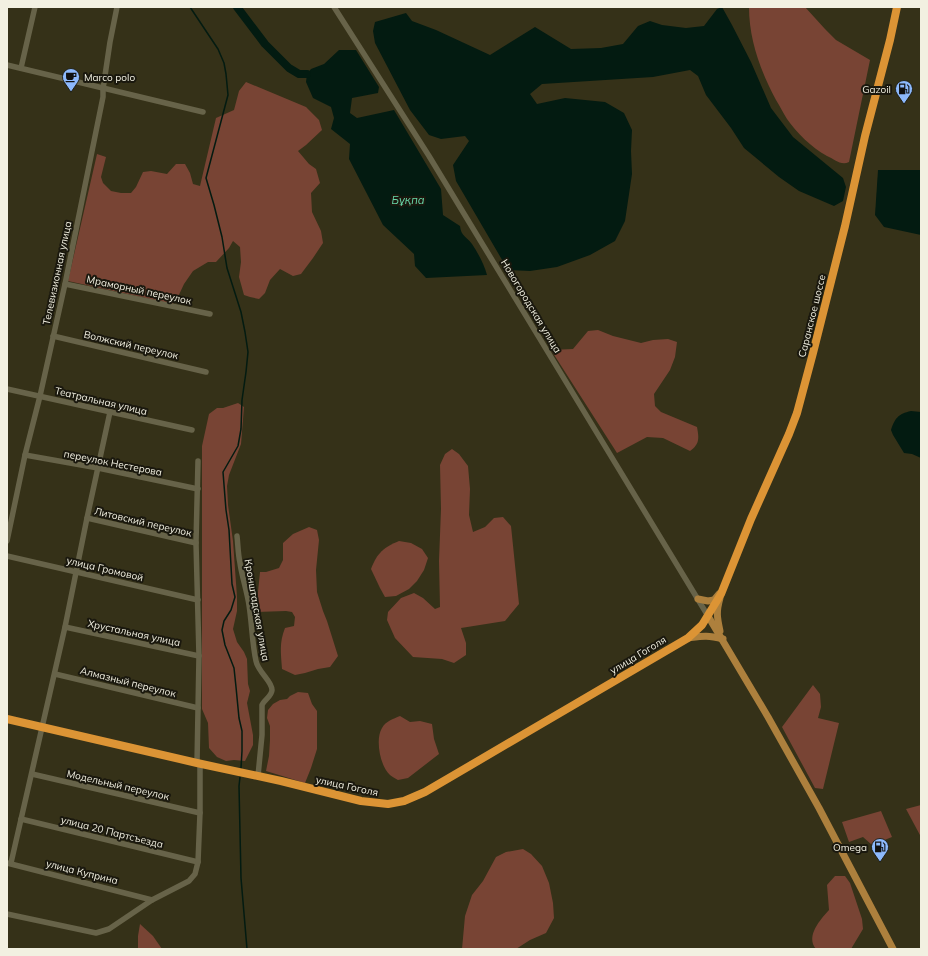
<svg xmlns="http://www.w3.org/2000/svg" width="928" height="956" font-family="Mulish,sans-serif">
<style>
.green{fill:#784434}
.water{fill:#031b11}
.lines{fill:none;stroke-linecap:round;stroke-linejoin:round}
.stream{stroke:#031b11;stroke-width:1.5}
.river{stroke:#031b11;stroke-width:8}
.minor{stroke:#676349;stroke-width:5.5}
.major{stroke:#ad803d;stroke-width:7}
.highway{stroke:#dc9435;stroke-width:8}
.labels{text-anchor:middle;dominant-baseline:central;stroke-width:4;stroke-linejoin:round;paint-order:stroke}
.poi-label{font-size:10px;fill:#f2f0e1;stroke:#1a180e;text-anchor:end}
.street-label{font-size:10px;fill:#f2f0e1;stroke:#1a180e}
.water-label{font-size:11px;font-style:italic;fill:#69d9aa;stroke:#1a180e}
</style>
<rect width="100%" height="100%" fill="#353118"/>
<g class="green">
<path d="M749,7H805L825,29L836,40L870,60L849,162C841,166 834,159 827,156C811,147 797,133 787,119C783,113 780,106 776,100C761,72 749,40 749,7Z"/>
<path d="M246,82L306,107L319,120L322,130L306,145L298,151L309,164L316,169L320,183L311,193L312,212L321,231L323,243L313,258L301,274L293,276L280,269L270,280L265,293L259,299L250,297L244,295L239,277L241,262L240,247L233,241L229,248L216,262H208L193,271L184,284L177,299L173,304L68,281L97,154L106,157L101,177L103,183L111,191L121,193H131L136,187L143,172L151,171L167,174L176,164H185L190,173L193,184L200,186L216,118L234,110L239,91Z"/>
<path d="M598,330L613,336L641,343L653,340L668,339L677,342L675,357L670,370L654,394L655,406L661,412L697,427C699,438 700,444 690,451L663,438L647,437L617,453L551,350L573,349L588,331Z"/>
<path d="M238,403L244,407L241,444L229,475L227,486L228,505L233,541L237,597V611L233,629L237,642L244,652L247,659L248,684L250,691L247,703L253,735V745L245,761L234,760L226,761L217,757L209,748L208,723L202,709V446L209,414L217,408H223Z"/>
<path d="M452,449L459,454L468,466L470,489L469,515L473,532L485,527L494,518L503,517L511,526L519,604L505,621L461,628L466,643V655L454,663L442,659L413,657L395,638L387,620L388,612L401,598L414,593L423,598L435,609L440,607L439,561L441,509L440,465L445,454Z"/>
<path d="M309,527L317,530L319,540L316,570L317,592L323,611L327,621L338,656L330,667L318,669L305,673L295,675L282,669C281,653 279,643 285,628L294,626L295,617L292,612L286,611L256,612L260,572H266L279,568L283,560V543L293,534Z"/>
<path d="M399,541L411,543L422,549L428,558L424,570L417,581L409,589L396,596L385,597L380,588L371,569C377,553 384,547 399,541Z"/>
<path d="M813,685L820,694L821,707L818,718L839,723L823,789L815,788L782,727Z"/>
<path d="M298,692L308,693L312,704L317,711V749L311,768L305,783L266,771L269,756L270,740V726L267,718L268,710L273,704L280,700L287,699L290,696Z"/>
<path d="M400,716L410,722L420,721L432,724L434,739L439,754L408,778L398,780C395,778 392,777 390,775C380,766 375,739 382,728C386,721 393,719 400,716Z"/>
<path d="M921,805V837L906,809Z"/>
<path d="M881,811L892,837L872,845L863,837L849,842L842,822Z"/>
<path d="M523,849L531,854L542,866L549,883L553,903L554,918L546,933L530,940L516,949H462L465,916L472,895L483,881L496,857L506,852Z"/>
<path d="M835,876H845L850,883L862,919L863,929L851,949H816C805,936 821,919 829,910L827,885Z"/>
<path d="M140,924L153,936L162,949H138V936Z"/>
</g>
<g class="water">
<path d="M722,7L732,25L751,62L771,108L793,137L843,178L846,187L843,201L834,206L799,191L779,177L744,148L731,128L706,95L698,76L690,70L653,77L542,84L530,94L537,104L565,98L605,102L624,113L632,130L631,151L632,174L625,221L615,241L590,255L557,267L530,271L508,270L456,181L453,165L469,141L465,136L441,139L429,135L410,110L375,43L373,31L375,22L406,13L412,21L436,30L490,55L535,27L571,49L601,48L623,44L638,26L650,21L662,25L686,28L704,26L717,9Z"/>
<path d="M339,50H356L379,87L378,93L352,98L350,113L357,118L394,110L441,189L443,215L460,226C461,236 466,236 472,244C478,253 484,264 487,275L426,278L415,266L414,254L383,225L349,159L350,144L331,129L334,118L331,107L313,98L306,82L307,74L311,69L324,64Z"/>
<path d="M878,170H921V235L884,227L875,215Z"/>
<path d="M911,411L921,412V458L912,454L904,453L893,435L891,430C895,418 898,414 911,411Z"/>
</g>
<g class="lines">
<g class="stream">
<path d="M190,7L218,49L224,63L226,74L228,95L206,178L214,205L222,237L227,268L241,312L245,332L248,352L246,372L242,400L241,429L238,446L223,472L226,510L229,530L232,584L235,597L231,610L224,621L222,630L225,645L234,668L236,687L239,718L242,731V751L241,768"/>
<path d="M240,777L239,786L241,878L247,949"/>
</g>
<path class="river" d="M237,7L265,44L289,68L299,74H307"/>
<g class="minor">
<path d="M334,7L429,156L708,616"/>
<path d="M7,65L203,112"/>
<path d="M21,68L35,7"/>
<path d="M65,284L210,314"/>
<path d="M53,336L206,372"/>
<path d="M7,389L192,430"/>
<path d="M25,455L98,468L198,489"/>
<path d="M87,518L196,543"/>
<path d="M237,536C238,545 238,554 240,563C242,577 247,591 249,605C252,624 252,643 256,661C258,672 272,681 272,690C272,696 264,700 262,705V735L258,776"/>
<path d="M7,541L25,455L40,396L65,284L103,97V89L110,42L117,7"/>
<path d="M7,556L198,600"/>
<path d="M65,627L199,656"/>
<path d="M55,674L198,708"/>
<path d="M197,763L199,656L196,543L198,461"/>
<path d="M32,774L200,813"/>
<path d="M21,819L198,862"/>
<path d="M7,863L152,900"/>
<path d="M11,863L65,627L87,518L110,412"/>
<path d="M7,914L96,933L109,929L152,900L189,881L195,874L198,862L200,813V763"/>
</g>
<g class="major">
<path d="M720,598C716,612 717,617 720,631"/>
<path d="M698,599L708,601L714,600L719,594"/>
<path d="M708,616L768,717L819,808L893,949"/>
<path d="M688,638C703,636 707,635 723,639"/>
</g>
<path class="highway" d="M7,719L197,763L281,781L361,801L388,804L404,801L425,792L688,638L702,625L721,594L751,519L789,434L797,413L813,353L845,226L865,136L890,40L897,7"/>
</g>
<defs>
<symbol id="cafe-pin" viewBox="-11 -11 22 30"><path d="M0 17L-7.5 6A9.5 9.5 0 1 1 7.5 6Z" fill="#8db9fc" stroke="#1a180e"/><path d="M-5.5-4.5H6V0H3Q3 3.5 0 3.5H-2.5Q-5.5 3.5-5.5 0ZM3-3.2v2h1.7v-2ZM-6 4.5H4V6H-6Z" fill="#111"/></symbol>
<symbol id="fuel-pin" viewBox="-11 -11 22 30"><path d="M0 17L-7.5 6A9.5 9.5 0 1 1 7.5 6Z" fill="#8db9fc" stroke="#1a180e"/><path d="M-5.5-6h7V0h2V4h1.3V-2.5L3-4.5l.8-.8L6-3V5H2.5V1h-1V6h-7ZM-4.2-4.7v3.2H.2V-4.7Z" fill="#111"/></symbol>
</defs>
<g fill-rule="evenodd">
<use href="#cafe-pin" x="61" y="67" width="20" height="27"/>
<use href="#fuel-pin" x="894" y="79" width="20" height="27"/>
<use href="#fuel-pin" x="870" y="837" width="20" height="27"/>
</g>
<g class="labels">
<g class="poi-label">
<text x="84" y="77" text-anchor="start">Marco polo</text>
<text x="891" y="89">Gazoil</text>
<text x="867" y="847">Omega</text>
</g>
<g class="street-label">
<text transform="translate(57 273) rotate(-78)">Телевизионная улица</text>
<text transform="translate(139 290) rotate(12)">Мраморный переулок</text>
<text transform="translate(531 306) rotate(59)">Новогородская улица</text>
<text transform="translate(812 316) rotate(-76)">Саранское шоссе</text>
<text transform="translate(131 345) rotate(13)">Волжский переулок</text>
<text transform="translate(101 401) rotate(13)">Театральная улица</text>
<text transform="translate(113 463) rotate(11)">переулок Нестерова</text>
<text transform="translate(143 522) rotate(13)">Литовский переулок</text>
<text transform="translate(105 569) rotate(13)">улица Громовой</text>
<text transform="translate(257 610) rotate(80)">Кронштадская улица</text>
<text transform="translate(134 633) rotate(12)">Хрустальная улица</text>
<text transform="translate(638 655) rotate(-31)">улица Гоголя</text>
<text transform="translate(128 682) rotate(14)">Алмазный переулок</text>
<text transform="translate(118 785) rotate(13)">Модельный переулок</text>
<text transform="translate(347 786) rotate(12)">улица Гоголя</text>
<text transform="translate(112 832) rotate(14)">улица 20 Партсъезда</text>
<text transform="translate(82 872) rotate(14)">улица Куприна</text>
</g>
<g class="water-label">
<text x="408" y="200">Бұқпа</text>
</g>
</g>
<rect width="928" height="956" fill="none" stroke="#f2f0e1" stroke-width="16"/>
</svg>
